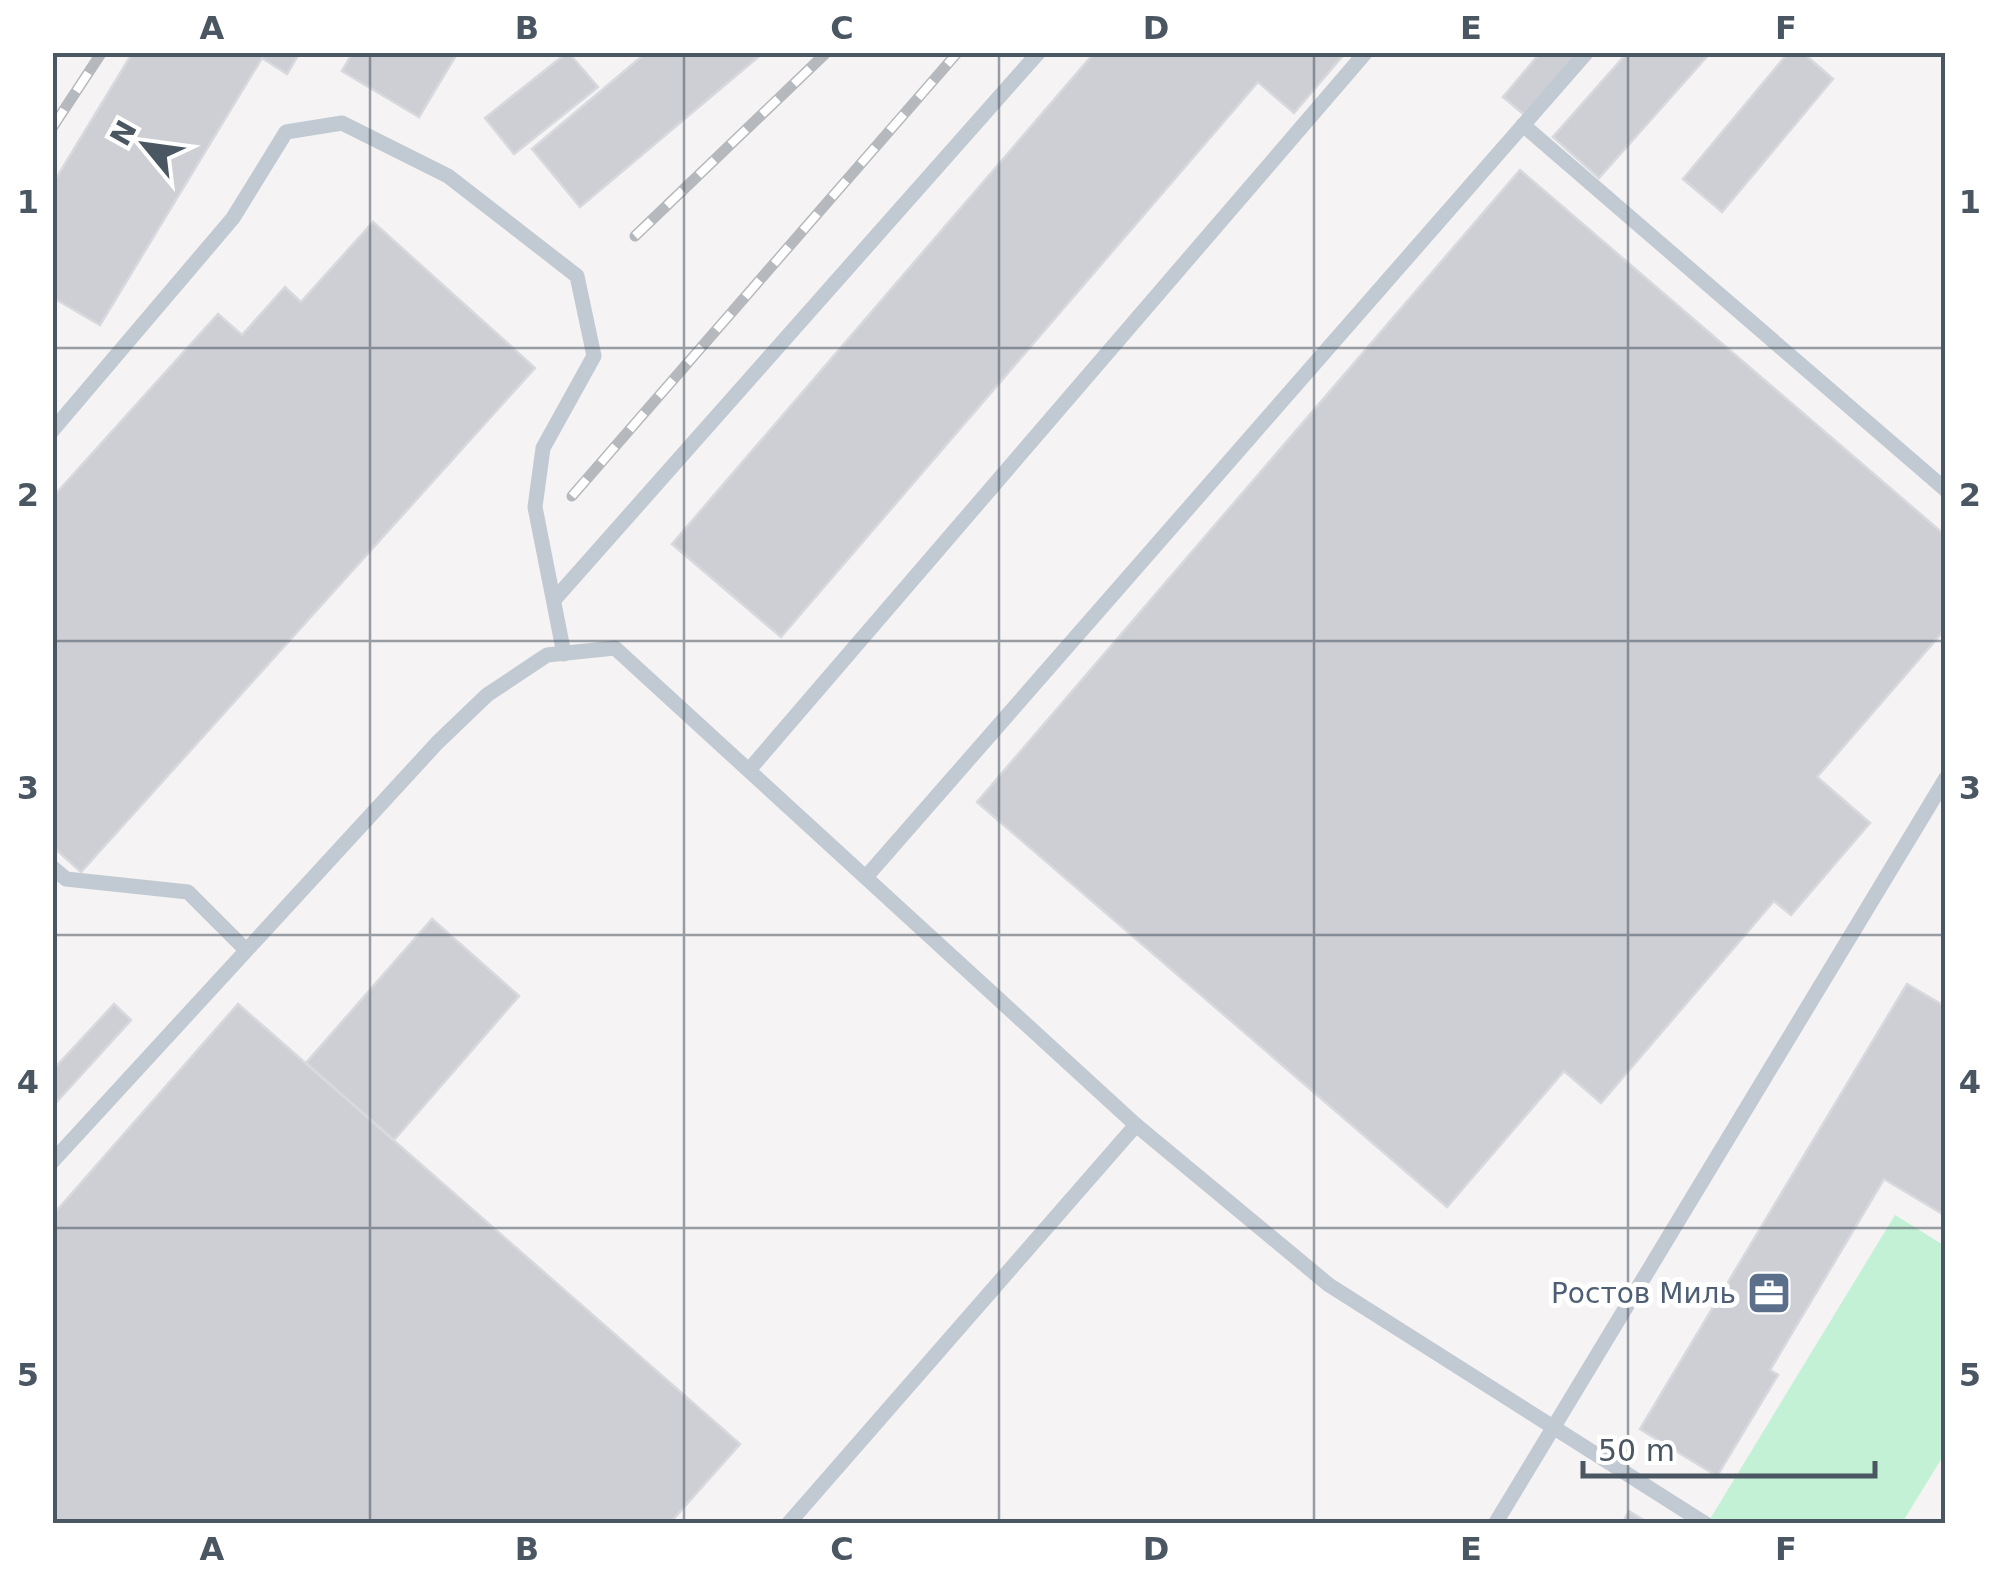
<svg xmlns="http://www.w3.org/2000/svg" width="1998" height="1576" font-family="'DejaVu Sans',sans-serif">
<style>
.green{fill:#c3f1d5}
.building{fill:#cdcfd5;stroke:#d7d9de;stroke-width:2.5}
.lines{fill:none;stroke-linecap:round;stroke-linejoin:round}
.lane{stroke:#c1cad2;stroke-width:15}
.rail-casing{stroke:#b5b8bd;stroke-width:11}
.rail{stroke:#fff;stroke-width:8;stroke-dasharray:22;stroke-linecap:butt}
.grid{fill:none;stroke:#4a5661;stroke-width:2.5;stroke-opacity:0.55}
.labels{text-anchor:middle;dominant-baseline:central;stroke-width:10;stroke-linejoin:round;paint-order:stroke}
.service-label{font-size:28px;fill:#4e5e75;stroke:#fff;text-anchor:end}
.neatline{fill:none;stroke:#4a5661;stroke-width:4}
.grid-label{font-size:32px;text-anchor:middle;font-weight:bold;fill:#4a5661}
</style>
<rect width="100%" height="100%" fill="#f5f3f3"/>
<path class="green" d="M1895,1215L1945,1246V1453L1902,1523L1707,1524Z"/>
<g class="building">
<path d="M133,52H300L287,74L262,58L100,325L52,297V185Z"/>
<path d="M353,52H458L419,117L342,71Z"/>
<path d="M568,52L598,87L514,154L485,118Z"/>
<path d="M647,52H764L580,207L532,149Z"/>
<path d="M1095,52H1346L1294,113L1258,82L781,637L672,544Z"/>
<path d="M1541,52H1582L1527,117L1503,97Z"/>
<path d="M1628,52H1711L1599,178L1553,137Z"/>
<path d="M1789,52H1802L1833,79L1722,212L1683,179Z"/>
<path d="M1520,170L1946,536V628L1817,777L1870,823L1791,915L1774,901L1601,1103L1564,1071L1447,1207L977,802Z"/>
<path d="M373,222L535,368L81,872L52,846V498L218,314L242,335L285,287L301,302Z"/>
<path d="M432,919L519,996L394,1140L306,1063Z"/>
<path d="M1907,984L1946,1007V1216L1884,1179L1770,1370L1778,1375L1717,1476L1640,1429Z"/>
<path d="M114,1004L131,1020L52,1107V1071Z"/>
<path d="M238,1004L740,1444L669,1524H52V1216Z"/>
<path d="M1629,1511L1650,1524H1622Z"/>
</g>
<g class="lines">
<g class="lane">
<path d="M1523,125L1946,490"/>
<path d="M52,431L233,218L286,132L342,123L448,176L577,276L594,356L543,448L535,507L564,654"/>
<path d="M554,600L1039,52"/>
<path d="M749,770L1366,52"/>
<path d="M52,867L66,879L188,892L246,950"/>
<path d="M866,877L1587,52"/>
<path d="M52,1162L437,743L487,695L547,655L615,648L1136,1125L1329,1285L1706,1524"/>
<path d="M788,1524L1136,1125"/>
<path d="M1495,1524L1946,778"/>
</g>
<defs>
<g id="rail">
<path d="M52,128L102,52"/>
<path d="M635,236L827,52"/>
<path d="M572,496L958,52"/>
</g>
</defs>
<use href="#rail" class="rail-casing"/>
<use href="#rail" class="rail"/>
</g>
<path class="grid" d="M370,52V1524M684,52V1524M999,52V1524M1314,52V1524M1628,52V1524M52,348H1946M52,641H1946M52,935H1946M52,1228H1946"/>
<defs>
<symbol id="office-square" viewBox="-11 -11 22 22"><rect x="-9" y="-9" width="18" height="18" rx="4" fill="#5c6f8a" stroke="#fff"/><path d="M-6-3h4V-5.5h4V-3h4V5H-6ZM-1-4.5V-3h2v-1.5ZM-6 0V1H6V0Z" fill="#fff"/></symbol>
</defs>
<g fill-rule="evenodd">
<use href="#office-square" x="1744" y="1268" width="50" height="50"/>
</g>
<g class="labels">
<g class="service-label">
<text x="1736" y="1293">Ростов Миль</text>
</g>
</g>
<rect width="1998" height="1576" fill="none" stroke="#ffffff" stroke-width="110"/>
<g transform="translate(145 145) rotate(299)" stroke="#ffffff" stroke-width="8" paint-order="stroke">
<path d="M0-8L18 38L0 25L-18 38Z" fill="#4a5661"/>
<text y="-15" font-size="28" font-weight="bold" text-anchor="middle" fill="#4a5661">N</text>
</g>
<path d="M1583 1461v15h292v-15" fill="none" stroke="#4a5661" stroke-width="5"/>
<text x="1598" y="1461" font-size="30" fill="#4a5661" stroke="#ffffff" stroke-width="8" paint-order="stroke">50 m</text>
<rect x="55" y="55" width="1888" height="1466" class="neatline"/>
<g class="grid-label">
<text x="212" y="39">A</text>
<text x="527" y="39">B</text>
<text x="842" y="39">C</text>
<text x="1156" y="39">D</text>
<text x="1471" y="39">E</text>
<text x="1786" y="39">F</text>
<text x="28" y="213">1</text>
<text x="1970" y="213">1</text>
<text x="28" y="506">2</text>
<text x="1970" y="506">2</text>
<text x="28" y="799">3</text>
<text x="1970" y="799">3</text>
<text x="28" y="1093">4</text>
<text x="1970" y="1093">4</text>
<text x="28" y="1386">5</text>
<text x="1970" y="1386">5</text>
<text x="212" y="1560">A</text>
<text x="527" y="1560">B</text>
<text x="842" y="1560">C</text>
<text x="1156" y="1560">D</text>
<text x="1471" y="1560">E</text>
<text x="1786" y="1560">F</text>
</g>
</svg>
